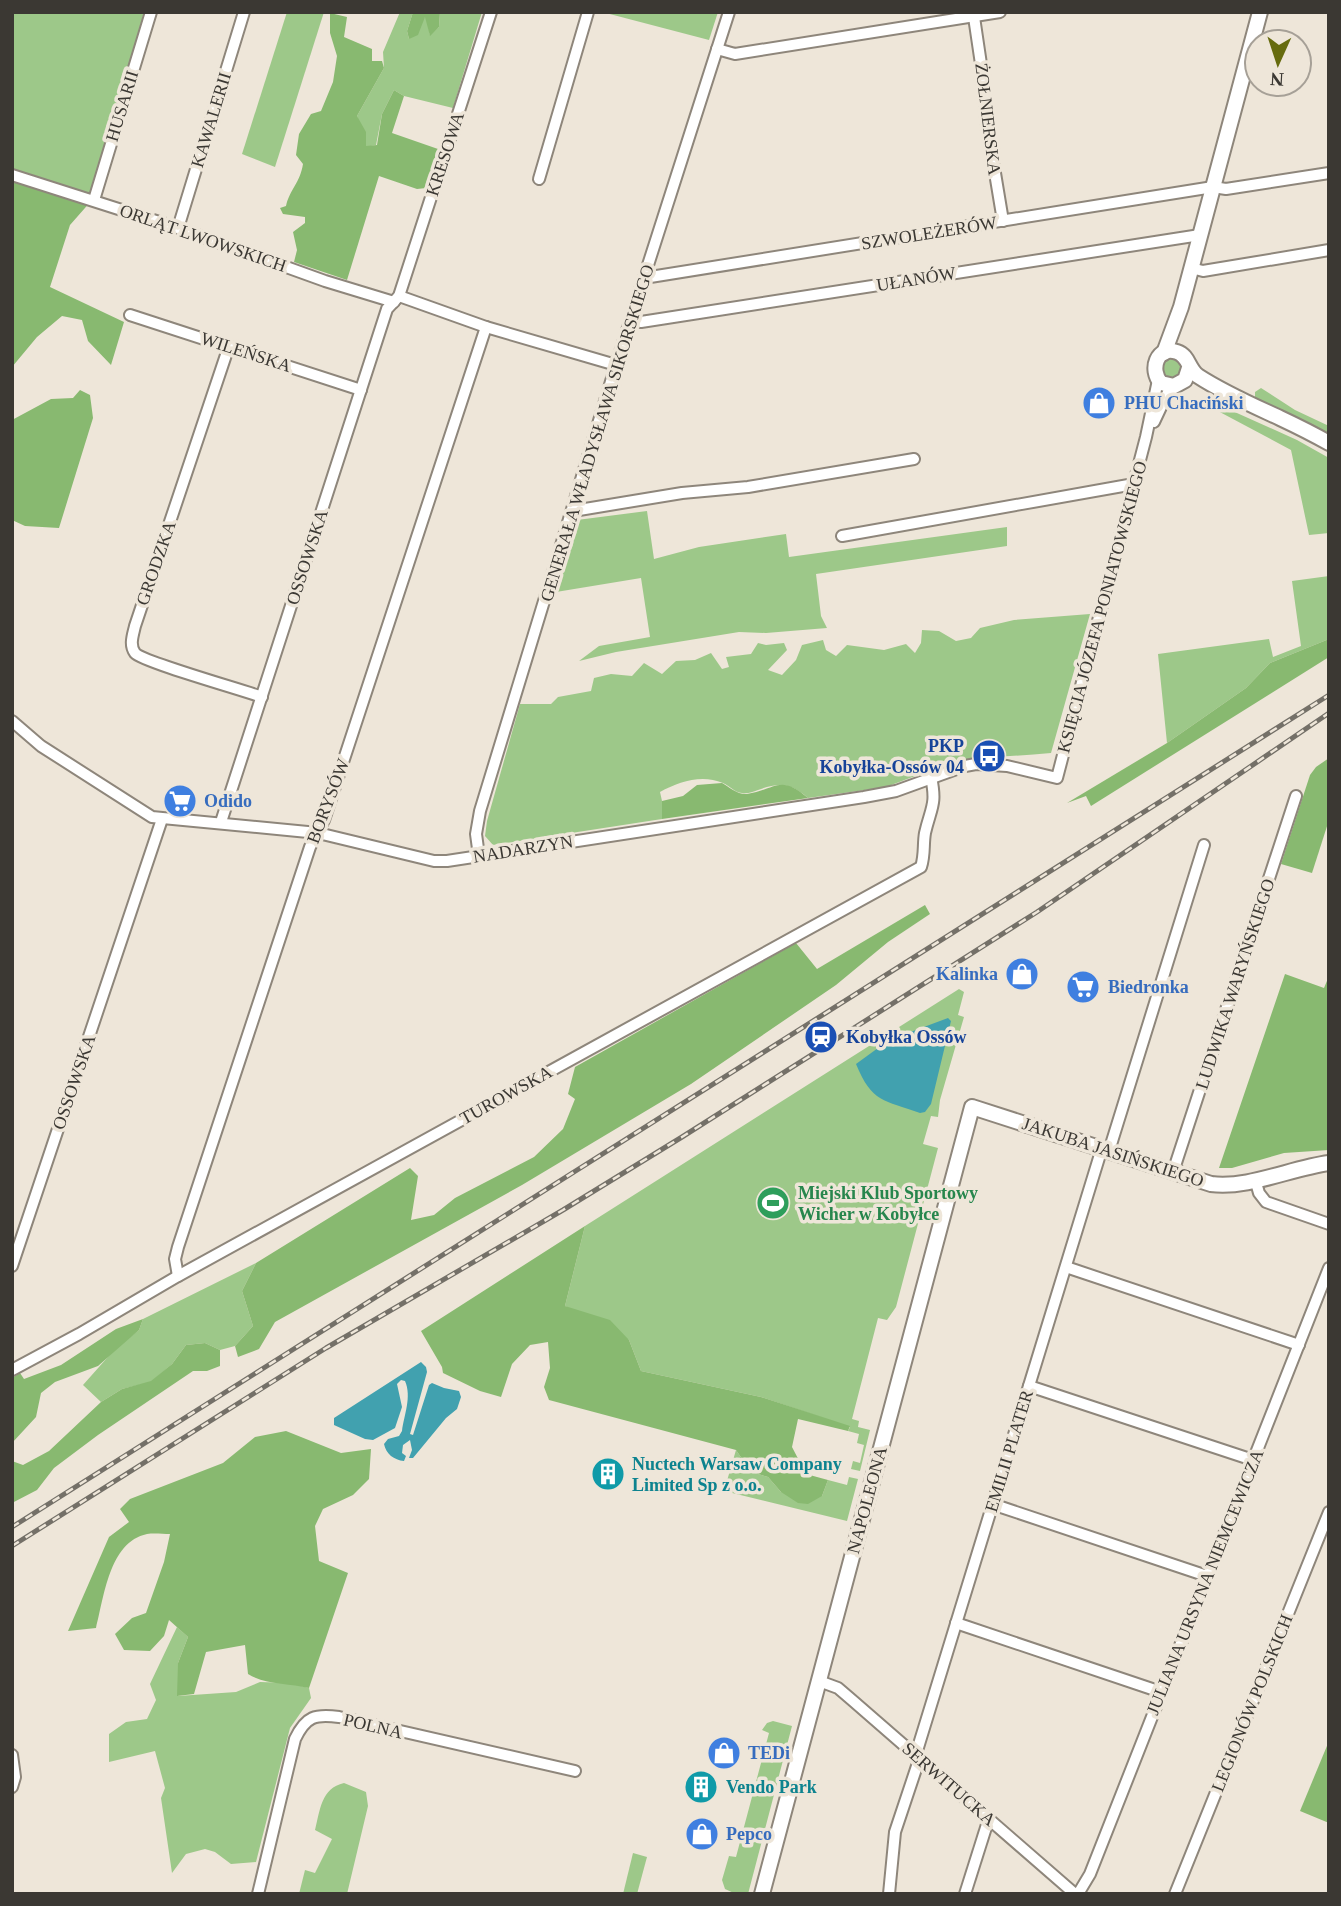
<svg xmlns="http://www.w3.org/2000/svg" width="1341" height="1906" font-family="Georgia,serif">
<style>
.green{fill:#9dc889}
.forest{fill:#88b970}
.water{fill:#41a1af}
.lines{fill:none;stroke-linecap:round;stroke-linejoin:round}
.street-casing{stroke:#8e867b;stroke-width:14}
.secondary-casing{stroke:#8e867b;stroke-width:18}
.street{stroke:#fff;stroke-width:10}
.secondary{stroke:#fff;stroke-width:14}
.rail-casing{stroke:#747068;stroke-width:5}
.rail{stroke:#eee6d9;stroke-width:2.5;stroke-dasharray:8;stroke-linecap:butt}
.labels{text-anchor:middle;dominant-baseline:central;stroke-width:7;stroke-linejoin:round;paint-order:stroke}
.street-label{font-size:18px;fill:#3b3833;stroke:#eee6d9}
.shop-label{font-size:18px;font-weight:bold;fill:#366cbe;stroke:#eee6d9;text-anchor:start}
.transit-label{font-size:18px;font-weight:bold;fill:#164399;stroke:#eee6d9;text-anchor:end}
.leisure-label{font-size:18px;font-weight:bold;fill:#27864d;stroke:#eee6d9;text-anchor:start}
.culture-label{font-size:18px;font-weight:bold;fill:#0d838f;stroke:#eee6d9;text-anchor:start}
</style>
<rect width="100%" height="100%" fill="#eee6d9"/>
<g class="green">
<path d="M12,12H144L92,200L12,179Z"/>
<path d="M287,12H324L275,167L242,154Z"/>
<path d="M400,12H413L407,31L409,39L426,15L430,35L439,27L440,12H482L453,108L404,96L394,90L382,114L376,145L366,147L357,116L384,68L383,52Z"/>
<path d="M602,12H718L709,40Z"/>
<circle cx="1172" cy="369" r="10"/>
<path d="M1261,388L1295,410L1329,426V437L1255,399V392Z"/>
<path d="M1228,409L1297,440L1329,458V533L1309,535L1291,450L1216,410Z"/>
<path d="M647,511L654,559L699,547L786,534L789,557L1007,527V546L816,574L821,616L827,628L766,633L739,632L616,652L579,661L599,646L650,637L641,578L556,592L577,520Z"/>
<path d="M1329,576V639L1270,663L1246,688L1167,743L1158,654L1269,639L1273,657L1301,646L1292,581Z"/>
<path d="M1090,614L1051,753C1008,757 965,758 922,764L923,773L886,787L808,798C791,783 779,782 758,790C752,792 748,794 742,793C734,792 730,786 723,783C701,774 679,782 660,792L662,801V819L493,845L485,836L487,821L520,704H551L558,697L591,691L594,678L611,674L632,676L644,663L662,674L676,661L695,660L711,653L722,669L729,667L726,657L751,654L758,643L766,645L784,643L787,650L768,670L782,675L796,660L802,645L823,640L826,650L836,656L847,645L884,650L906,644L915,653L921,643L922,630L939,631L956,641L971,638L980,628L1014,620Z"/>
<path d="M959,989L964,992L958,1015L964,1017L940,1100L938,1117L931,1116L923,1144L938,1148L896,1307L887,1320L878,1318L852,1419L859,1421L858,1427L870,1430L860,1471L851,1469L853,1461L860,1463L864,1445L857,1443L859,1434L848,1431L850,1427L761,1397L641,1371L629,1340L565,1306L585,1226Z"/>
<path d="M256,1263L242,1291L253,1326L235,1346L220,1350L205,1343L186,1345L172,1364L151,1382L122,1389L101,1402L83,1385L115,1349L139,1330L143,1319Z"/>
<path d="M736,1450L751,1472L768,1477L781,1492L822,1496L828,1480L847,1485L849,1477L858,1479L847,1521L724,1491Z"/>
<path d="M177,1627L188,1637L178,1663V1696L236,1692L260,1682L290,1683L309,1688L311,1698L290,1728L256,1862L231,1864L215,1852L205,1849L186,1854L172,1873L161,1798L165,1788L155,1751L109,1762V1734L126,1722L147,1719L156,1700L150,1684Z"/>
<path d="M773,1721L792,1726L748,1894H736L725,1889L722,1880L729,1856L736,1857L769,1733L762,1730L767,1723Z"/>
<path d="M344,1783L366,1792L368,1806L347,1894H299L305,1870L315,1873L332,1839L315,1830C320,1811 321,1788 344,1783Z"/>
<path d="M633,1853L647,1857L637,1894H623Z"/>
</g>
<g class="forest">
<path d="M413,12H440L439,27L430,36L425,17L418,35L409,39L407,31Z"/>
<path d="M330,13L347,17L344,37L372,49V61H382L384,68L357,116L366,132V146L377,145L382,114L394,90L404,96L392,133L438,149L426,188L417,189L379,176L347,280L294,262L297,250L293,232L305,223V217L283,214L280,208L286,206C290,189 300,183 303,164L296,155L299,134L311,114L321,111L333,82L337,56L330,33Z"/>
<path d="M12,179L92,200L70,225L50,287L124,322L111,365L88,341L82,320L62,316L37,337L12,367Z"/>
<path d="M80,390L90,395L93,418L59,528L25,526L12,520V420L51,399L73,398Z"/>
<path d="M1329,639V657L1091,806L1086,796L1067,803L1167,743L1246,688L1270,663Z"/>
<path d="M1329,758V820L1312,873L1281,864L1310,775L1316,767Z"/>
<path d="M722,783C729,787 738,795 747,794C775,790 780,773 808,798L662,819V801L683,796L697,785Z"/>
<path d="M925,905L930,914L888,942L836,985L691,1084L522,1185L275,1322L259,1349L238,1357L235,1346L253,1326L242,1291L256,1263L410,1168L418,1176L411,1220L434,1215L455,1198L534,1157L563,1129L575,1099L568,1094L575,1067L796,943L817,969Z"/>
<path d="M1285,974L1324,988L1329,976V1150L1284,1153L1232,1168H1219Z"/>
<path d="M585,1226L565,1306L610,1320L629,1340L641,1371L761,1397L850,1426L848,1431L798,1419L792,1447L806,1474L828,1480L822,1496L808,1504L798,1503L781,1492L768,1477L751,1472L736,1450L549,1400L544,1387L550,1368L548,1342L530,1345L512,1364L501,1397L480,1391L443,1373L442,1367L421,1331Z"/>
<path d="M143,1319L139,1330L98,1366L55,1382L41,1393L36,1417L12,1443V1378L20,1373L24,1379L61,1365L116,1329Z"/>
<path d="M205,1343L220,1350V1366L207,1371H193L98,1435L54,1468L37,1490L12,1503V1461L23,1465L49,1451L101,1402L122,1389L151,1381L172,1364L186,1345Z"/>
<path d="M286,1431L341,1453L371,1449L369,1479L353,1495L323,1509L315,1526L319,1561L348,1573L309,1688C289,1683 266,1685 248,1674L245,1645L206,1652L194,1694L177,1696L178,1663L188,1637L169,1620L164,1636L150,1651L124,1650L115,1634L132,1618L146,1613L164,1562L170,1534C163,1534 154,1533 147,1534C109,1542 104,1598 96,1628L68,1631L109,1537L129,1522L120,1509L130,1499L223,1463L255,1437Z"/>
<path d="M1329,1741V1823L1300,1811Z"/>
</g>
<g class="water">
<path d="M948,1018L951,1021L931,1104L925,1112L920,1113C884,1100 872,1103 856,1064L889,1040Z"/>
<path d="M421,1362L426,1367L427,1372L410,1434L413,1435L429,1385L432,1383L444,1388L459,1391L461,1397L457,1409L446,1418L413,1458H409L412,1450L410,1440L403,1445L402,1453L406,1456L404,1461C394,1460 386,1454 384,1444L388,1439L399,1436L402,1431C404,1415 412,1397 405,1381L401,1380L397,1384L402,1407L395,1428L373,1440L365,1439L334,1425V1418Z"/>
</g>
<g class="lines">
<defs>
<g id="street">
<path d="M974,17L985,91L986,119L1003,221"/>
<path d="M717,49L735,54L1000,12"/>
<path d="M12,175L178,228L325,281L394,302"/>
<path d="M539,179L588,12"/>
<path d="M94,200L151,12"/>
<path d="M178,228L244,12"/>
<path d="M1191,268L1203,271L1329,250"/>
<path d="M644,278L1213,187L1226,189L1329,173"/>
<path d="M399,296L486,327L616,365"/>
<path d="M130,315L361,390"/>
<path d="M631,319L641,322L1200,235"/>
<path d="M229,346L135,626C133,635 129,645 135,653C143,662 243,690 262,697"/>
<path d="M1154,422L1169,390L1174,386"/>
<path d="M573,511L682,493L748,487L914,459"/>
<path d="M842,536L1134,484"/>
<path d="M12,721L41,746L152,817L318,833L434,861H447L864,797L896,791L965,766L976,764L1007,766L1057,778L1146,437L1158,380"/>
<path d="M221,822L387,309L399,296L491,12"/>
<path d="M479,856L476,834L480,811L616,365L729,12"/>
<path d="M1109,1151L1204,845"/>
<path d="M1173,1172L1296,796"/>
<path d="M1255,1179L1259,1193L1266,1202L1329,1224"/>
<path d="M12,1266L162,819"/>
<path d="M1066,1267L1299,1345"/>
<path d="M178,1276L175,1259L178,1247L310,847L324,820L486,327"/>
<path d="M12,1370L79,1334L178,1276L921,867C925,855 923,844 925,833C931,807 937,805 931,777"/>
<path d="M1029,1386L1253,1460"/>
<path d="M992,1504L1207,1576"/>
<path d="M956,1623L1161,1692"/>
<path d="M819,1681L838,1688L852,1700L1075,1894"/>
<path d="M916,1754L1102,1148"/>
<path d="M12,1755L15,1777L12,1787"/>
<path d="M258,1894L295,1739C306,1716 315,1714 339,1717L575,1771"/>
<path d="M889,1894L895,1832L920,1757"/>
<path d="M965,1894L989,1818"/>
<path d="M1078,1894L1090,1874L1329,1268"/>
<path d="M1175,1894L1329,1512"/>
</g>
<g id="secondary">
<path d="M1164,353L1181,307L1260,12"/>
<path d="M1189,368L1185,380L1174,386L1161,383C1149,370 1157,345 1177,352C1189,356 1188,369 1198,376C1224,393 1252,405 1280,418C1297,426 1313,434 1329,443"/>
<path d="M762,1894L972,1107L1211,1184C1248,1189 1291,1168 1329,1163"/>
</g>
</defs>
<use href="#street" class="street-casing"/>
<use href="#secondary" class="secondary-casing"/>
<use href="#street" class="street"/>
<use href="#secondary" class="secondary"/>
<defs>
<g id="rail">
<path d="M12,1527L1329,695"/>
<path d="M12,1546L326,1348L563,1210L682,1137L1037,912L1329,713"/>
</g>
</defs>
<use href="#rail" class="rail-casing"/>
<use href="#rail" class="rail"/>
</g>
<defs>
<symbol id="shop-disc" viewBox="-11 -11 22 22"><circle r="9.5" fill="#3f7fe0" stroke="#eee6d9"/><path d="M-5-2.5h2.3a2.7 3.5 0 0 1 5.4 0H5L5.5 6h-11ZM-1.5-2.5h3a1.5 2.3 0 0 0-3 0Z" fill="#fff"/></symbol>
<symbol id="bus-disc" viewBox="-11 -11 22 22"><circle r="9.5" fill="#1a4fb4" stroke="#eee6d9"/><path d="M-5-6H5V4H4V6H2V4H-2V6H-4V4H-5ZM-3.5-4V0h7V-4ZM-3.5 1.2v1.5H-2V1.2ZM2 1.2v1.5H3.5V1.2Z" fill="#fff"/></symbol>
<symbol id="supermarket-disc" viewBox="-11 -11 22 22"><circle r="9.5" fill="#3f7fe0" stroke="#eee6d9"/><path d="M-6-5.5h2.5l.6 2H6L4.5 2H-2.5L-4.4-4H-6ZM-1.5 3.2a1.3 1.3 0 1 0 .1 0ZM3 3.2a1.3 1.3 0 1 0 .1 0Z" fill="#fff"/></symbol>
<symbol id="station-disc" viewBox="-11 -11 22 22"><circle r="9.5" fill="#1a4fb4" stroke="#eee6d9"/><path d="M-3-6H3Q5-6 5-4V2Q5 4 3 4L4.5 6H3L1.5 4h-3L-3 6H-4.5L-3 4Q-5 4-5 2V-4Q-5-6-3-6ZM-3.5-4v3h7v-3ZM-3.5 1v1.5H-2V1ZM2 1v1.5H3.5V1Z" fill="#fff"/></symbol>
<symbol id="stadium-disc" viewBox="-11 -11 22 22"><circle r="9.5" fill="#2e9e5b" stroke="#eee6d9"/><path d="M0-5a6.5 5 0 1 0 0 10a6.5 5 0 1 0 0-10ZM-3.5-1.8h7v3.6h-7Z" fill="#fff"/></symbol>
<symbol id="building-disc" viewBox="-11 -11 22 22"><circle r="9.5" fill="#0f9aa8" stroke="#eee6d9"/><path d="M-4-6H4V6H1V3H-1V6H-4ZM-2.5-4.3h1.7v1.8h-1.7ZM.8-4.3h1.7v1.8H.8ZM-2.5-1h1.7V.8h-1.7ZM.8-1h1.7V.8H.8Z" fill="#fff"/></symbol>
</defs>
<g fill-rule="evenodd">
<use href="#shop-disc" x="1080" y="384" width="38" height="38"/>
<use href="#bus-disc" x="970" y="737" width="38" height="38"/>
<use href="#supermarket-disc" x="161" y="782" width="38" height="38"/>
<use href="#shop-disc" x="1003" y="955" width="38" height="38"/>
<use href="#supermarket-disc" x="1064" y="968" width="38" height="38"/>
<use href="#station-disc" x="802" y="1018" width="38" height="38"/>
<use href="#stadium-disc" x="754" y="1184" width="38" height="38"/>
<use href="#building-disc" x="589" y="1455" width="38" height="38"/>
<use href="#shop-disc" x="705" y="1734" width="38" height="38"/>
<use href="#building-disc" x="682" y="1768" width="38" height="38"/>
<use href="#shop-disc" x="683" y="1815" width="38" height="38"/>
</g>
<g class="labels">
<g class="street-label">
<text transform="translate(122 106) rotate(-73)">HUSARII</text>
<text transform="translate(988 119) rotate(83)">ŻOŁNIERSKA</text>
<text transform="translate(211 120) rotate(-73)">KAWALERII</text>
<text transform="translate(445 154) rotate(-72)">KRESOWA</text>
<text transform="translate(929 233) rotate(-9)">SZWOLEŻERÓW</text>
<text transform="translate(203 238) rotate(19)">ORLĄT LWOWSKICH</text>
<text transform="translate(916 279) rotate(-9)">UŁANÓW</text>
<text transform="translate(246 352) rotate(18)">WILEŃSKA</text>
<text transform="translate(597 433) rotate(-73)">GENERAŁA WŁADYSŁAWA SIKORSKIEGO</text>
<text transform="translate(307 557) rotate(-72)">OSSOWSKA</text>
<text transform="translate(156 563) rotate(-71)">GRODZKA</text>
<text transform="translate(1102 607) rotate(-75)">KSIĘCIA JÓZEFA PONIATOWSKIEGO</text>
<text transform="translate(328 801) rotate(-69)">BORYSÓW</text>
<text transform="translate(523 849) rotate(-9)">NADARZYN</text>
<text transform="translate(1235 984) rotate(-72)">LUDWIKA WARYŃSKIEGO</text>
<text transform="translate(74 1082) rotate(-71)">OSSOWSKA</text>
<text transform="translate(506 1095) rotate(-29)">TUROWSKA</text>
<text transform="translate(1113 1152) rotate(18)">JAKUBA JASIŃSKIEGO</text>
<text transform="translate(1009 1451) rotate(-73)">EMILII PLATER</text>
<text transform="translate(867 1500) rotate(-75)">NAPOLEONA</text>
<text transform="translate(1205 1582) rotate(-68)">JULIANA URSYNA NIEMCEWICZA</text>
<text transform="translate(1252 1703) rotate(-68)">LEGIONÓW POLSKICH</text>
<text transform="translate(373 1726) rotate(13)">POLNA</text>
<text transform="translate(949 1784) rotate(41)">SERWITUCKA</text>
</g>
<g class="shop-label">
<text x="1124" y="403">PHU Chaciński</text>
<text x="204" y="801">Odido</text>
<text x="998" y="974" text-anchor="end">Kalinka</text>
<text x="1108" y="987">Biedronka</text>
<text x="748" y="1753">TEDi</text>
<text x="726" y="1834">Pepco</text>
</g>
<g class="transit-label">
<text x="964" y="746">PKP<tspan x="964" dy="21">Kobyłka-Ossów 04</tspan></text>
<text x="846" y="1037" text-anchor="start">Kobyłka Ossów</text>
</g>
<g class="leisure-label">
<text x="798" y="1193">Miejski Klub Sportowy<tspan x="798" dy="21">Wicher w Kobyłce</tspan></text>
</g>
<g class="culture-label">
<text x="632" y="1464">Nuctech Warsaw Company<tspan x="632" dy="21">Limited Sp z o.o.</tspan></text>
<text x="726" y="1787">Vendo Park</text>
</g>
</g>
<rect width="1341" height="1906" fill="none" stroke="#3b3833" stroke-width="28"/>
<g transform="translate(1278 63) rotate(183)"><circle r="33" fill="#eee6d9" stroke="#a6a097" stroke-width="2"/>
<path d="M0-5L12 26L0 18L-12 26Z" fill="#666b0e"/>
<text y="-10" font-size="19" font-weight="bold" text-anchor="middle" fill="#3b3833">N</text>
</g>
</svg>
